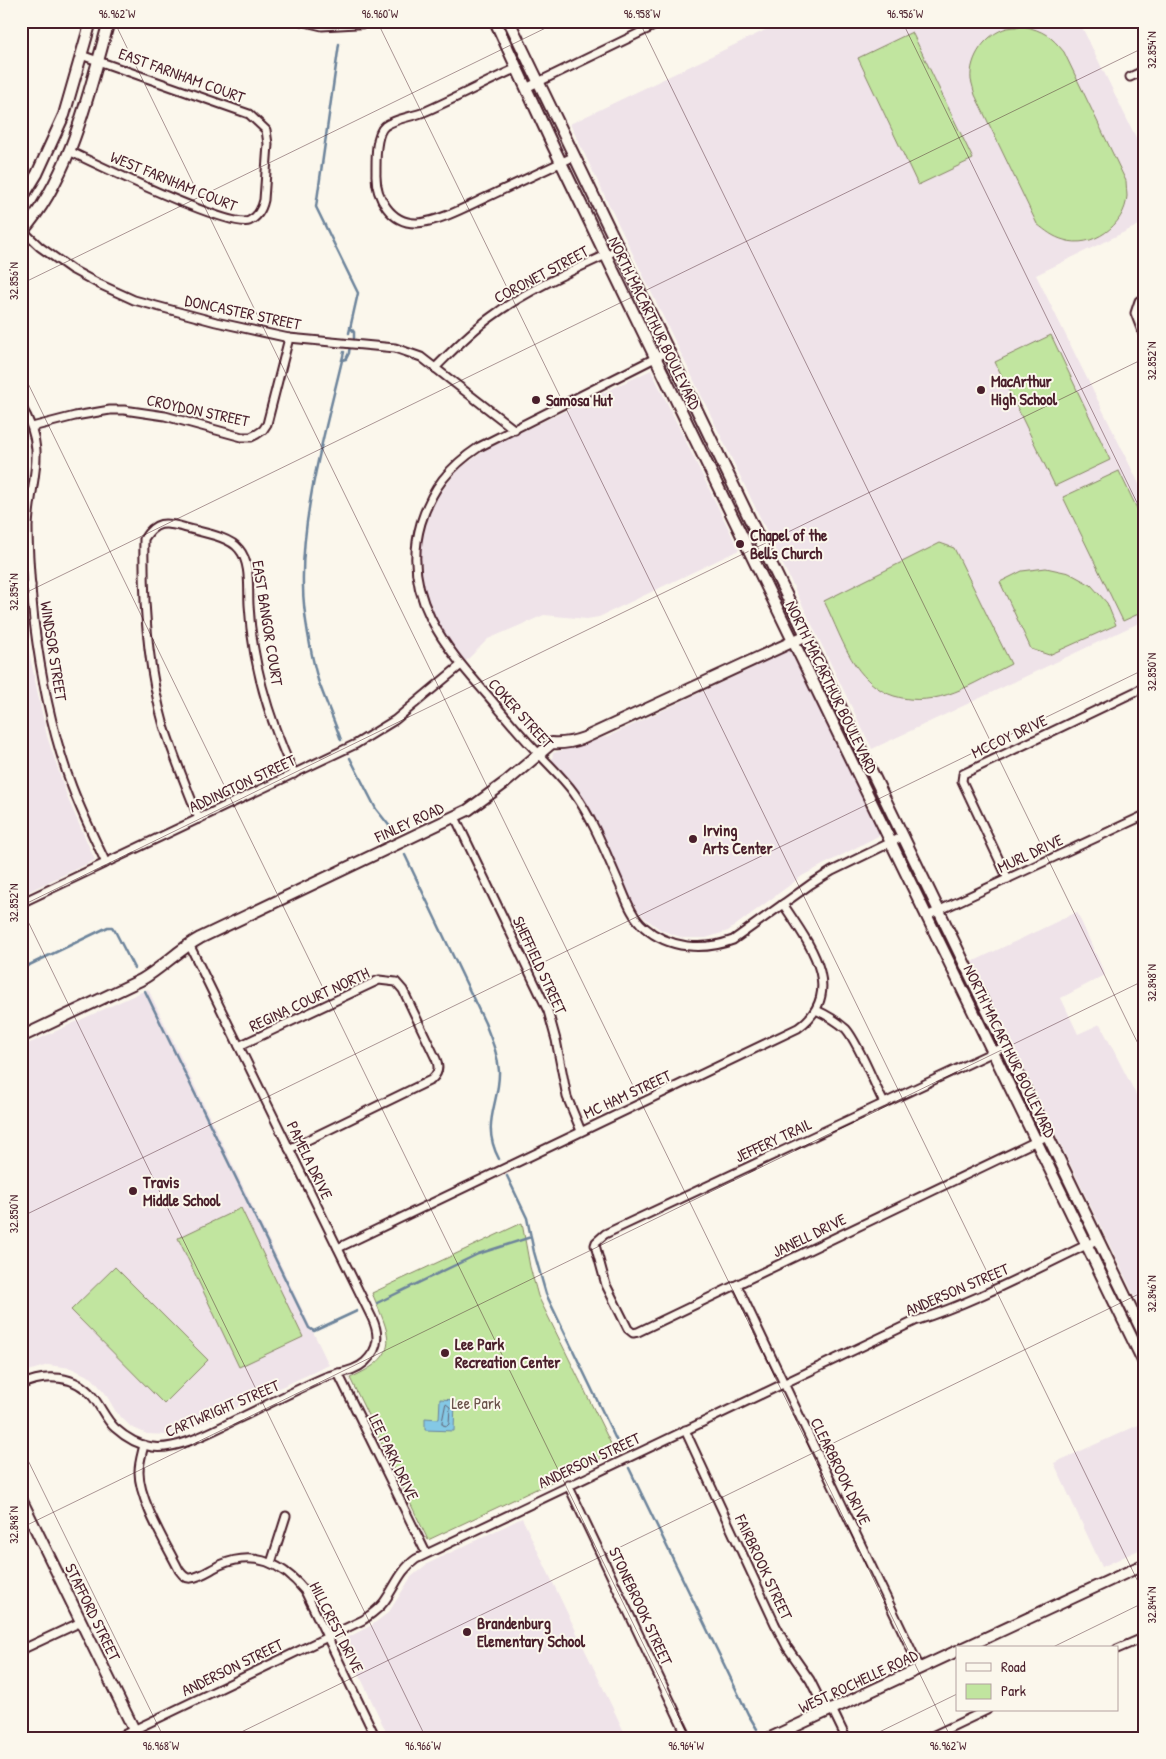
<svg xmlns="http://www.w3.org/2000/svg" width="1166" height="1759" font-family="'Patrick Hand',sans-serif">
<style>
.built{fill:#efe3e9}
.green{fill:#c1e59f;stroke:#868265}
.water{fill:#84c8e5;stroke:#6d849b}
.lines{fill:none;stroke-linecap:round;stroke-linejoin:round}
.shore{stroke:#616375;stroke-width:1}
.stream{stroke:#6d849b;stroke-width:2.5}
.street-casing{stroke:#4a1f2b;stroke-width:11}
.secondary-casing{stroke:#4a1f2b;stroke-width:14}
.street{stroke:#fbf7ec;stroke-width:7}
.secondary{stroke:#fbf7ec;stroke-width:10}
.ticks{fill:none;stroke:#4a1f2b;stroke-width:1;stroke-opacity:0.45}
.poi-dot{fill:#4a1f2b;stroke:#fbf7ec;stroke-width:2}
.labels{text-anchor:middle;dominant-baseline:central;stroke-width:4;stroke-linejoin:round;paint-order:stroke}
.street-label{font-size:16px;fill:#4a1f2b;stroke:#fbf7ec}
.poi-label{font-size:16px;font-weight:bold;fill:#4a1f2b;stroke:#fbf7ec;text-anchor:start}
.park-label{font-size:16px;fill:#685048;stroke:#fbf7ec}
.neatline{fill:none;stroke:#4a1f2b;stroke-width:2}
.ticks-label{font-size:12px;text-anchor:middle;fill:#4a1f2b}
</style>
<rect width="100%" height="100%" fill="#fbf7ec"/>
<filter id="ink" filterUnits="userSpaceOnUse"><feTurbulence type="fractalNoise" baseFrequency=".02" numOctaves="2"/><feDisplacementMap in="SourceGraphic" scale="10" xChannelSelector="R" yChannelSelector="G"/><feConvolveMatrix kernelMatrix="1 2 1 2 8 2 1 2 1" color-interpolation-filters="sRGB"/></filter>
<g filter="url(#ink)">
<g class="built">
<path d="M784,21H1079L1145,156V222L1036,275L1145,496V620L872,749L570,124Z"/>
<path d="M651,370L739,550L599,617L587,619L544,615L488,639L465,662L447,640L428,608L420,572L422,535L435,500L458,470L488,448Z"/>
<path d="M23,599L30,657L47,736L68,799L95,860L21,895V600Z"/>
<path d="M790,650L880,835L802,876L728,931L706,938H683L661,930L642,916L629,897L582,797L552,760L553,753L609,736Z"/>
<path d="M1077,912L1105,975L1061,998L1078,1034L1100,1024L1145,1112V1318L972,962Z"/>
<path d="M148,989L329,1365L188,1430L167,1435L147,1434L131,1427L116,1412L105,1393L92,1378L71,1368L48,1365L22,1373L21,1371V1047Z"/>
<path d="M1145,1422V1547L1102,1567L1054,1463Z"/>
<path d="M522,1518L627,1738H389L343,1640L372,1625L389,1612L411,1577L427,1564Z"/>
</g>
<g class="green">
<path d="M1023,26C1044,31 1051,36 1064,52L1126,181C1126,186 1127,191 1127,196C1125,226 1092,249 1064,240C1053,237 1046,231 1037,224L975,95C974,90 972,85 971,80C969,57 986,34 1007,28C1012,27 1018,27 1023,26Z"/>
<path d="M912,32L973,159L918,185L858,58Z"/>
<path d="M1051,335L1110,460L1055,486L995,362Z"/>
<path d="M1119,471L1145,525V611L1123,621L1063,497Z"/>
<path d="M940,543L954,548L1011,664C973,683 938,709 894,696C878,691 865,679 856,666C843,647 834,621 824,601Z"/>
<path d="M1046,568L1069,573L1091,585L1107,603L1116,625L1049,655L1031,649L1000,582L1022,571Z"/>
<path d="M241,1208L303,1337L239,1367L178,1238Z"/>
<path d="M522,1223L530,1267L538,1296L615,1452L428,1540L350,1378C402,1355 391,1338 372,1293Z"/>
<path d="M115,1267L208,1360L164,1404L71,1310Z"/>
</g>
<path class="water" d="M440,1399L455,1400L454,1431L425,1430V1418L439,1419Z"/>
<g class="lines">
<path class="shore" d="M446,1404L450,1407L449,1424L447,1426L443,1425L442,1423Z"/>
<g class="stream">
<path d="M339,44L316,207L358,293L349,333"/>
<path d="M350,327L354,332V342"/>
<path d="M342,360L346,359L349,353L350,344"/>
<path d="M341,740C334,720 325,700 318,680C311,655 303,612 303,586C301,511 327,425 344,352"/>
<path d="M350,758L376,809L395,833"/>
<path d="M405,855L485,1023C491,1039 498,1054 499,1071C500,1104 480,1123 499,1159"/>
<path d="M21,969L108,927H112L115,931L134,968"/>
<path d="M145,991L309,1328L314,1331L357,1311"/>
<path d="M507,1176L527,1218L534,1252L546,1294L621,1450"/>
<path d="M377,1303L478,1254L531,1237"/>
<path d="M629,1468L748,1714L757,1729"/>
</g>
<defs>
<g id="street">
<path d="M301,21L322,26L374,23L378,21"/>
<path d="M517,68C486,82 456,98 424,112C412,117 396,118 385,126C375,134 376,161 376,173C375,197 391,224 417,223C438,222 466,207 485,198C515,184 545,170 575,156"/>
<path d="M1130,77L1145,70"/>
<path d="M526,88L664,21"/>
<path d="M69,151C94,163 230,229 249,221C258,217 262,209 264,200L268,144L266,130L249,114L81,55"/>
<path d="M21,229L40,247L71,269L99,284L134,300L216,322L289,338L395,348L421,357L515,430"/>
<path d="M1139,301L1135,313L1145,339"/>
<path d="M669,351L479,447C449,467 432,488 421,523C400,595 445,647 489,697C505,716 521,736 539,754C551,767 564,779 574,793C594,821 606,854 620,885C626,899 632,917 644,927C669,949 704,951 733,940L811,884L832,871L904,836"/>
<path d="M435,368C453,350 470,332 491,317C530,288 576,269 619,249"/>
<path d="M21,406C49,451 30,479 28,527C28,558 31,590 34,621C41,677 52,734 72,787C82,813 94,838 106,863"/>
<path d="M32,427L75,416L110,410H124L165,416L242,437H251L257,434L263,430L267,424L289,338"/>
<path d="M21,492L31,493"/>
<path d="M21,589L31,585"/>
<path d="M455,817L548,1011L556,1040L567,1097L581,1131"/>
<path d="M199,819C187,788 174,757 164,726C147,666 143,601 144,539C155,521 165,522 183,527C199,532 229,536 239,549C251,563 248,588 249,605C252,663 270,722 294,774"/>
<path d="M1008,879L962,781L963,774L1145,687"/>
<path d="M21,903L356,744L395,720L461,665"/>
<path d="M927,916L1145,815"/>
<path d="M816,1010C827,1015 837,1021 846,1029C859,1044 874,1084 884,1103"/>
<path d="M239,1046L379,980L396,982L403,990L436,1059C440,1068 438,1074 431,1080L289,1149"/>
<path d="M1004,1047L605,1234L596,1242L595,1245L606,1285L628,1329L633,1333L638,1332L1047,1136"/>
<path d="M338,1248L798,1028C848,992 808,942 783,904"/>
<path d="M737,1285L920,1668"/>
<path d="M338,1373L426,1553"/>
<path d="M21,1385C45,1373 76,1375 93,1397C101,1407 106,1420 115,1428C125,1437 139,1445 152,1447C180,1451 219,1427 244,1416C270,1403 296,1390 323,1378C336,1372 353,1373 365,1362C379,1349 380,1335 372,1318L189,944"/>
<path d="M685,1430L775,1624L787,1647L810,1680L826,1712"/>
<path d="M144,1445C142,1454 139,1462 139,1472C139,1500 166,1544 179,1570C182,1574 185,1579 191,1578C201,1577 211,1569 220,1565C255,1550 282,1563 305,1591L376,1738"/>
<path d="M568,1485L688,1738"/>
<path d="M21,1524L31,1519"/>
<path d="M271,1563L286,1516"/>
<path d="M1117,1649L1145,1637"/>
<path d="M21,1650L81,1622"/>
<path d="M832,1709L846,1738"/>
<path d="M117,1738L363,1620C370,1615 378,1610 384,1602C395,1587 400,1570 416,1559L915,1321C978,1301 1037,1268 1097,1240"/>
<path d="M928,1738L987,1710"/>
</g>
<g id="secondary">
<path d="M495,21L553,146L639,324L1145,1365"/>
<path d="M509,21L1145,1337"/>
<path d="M21,200L37,174L64,115L91,21"/>
<path d="M21,233C71,177 89,92 109,21"/>
<path d="M21,1037L141,980C162,968 178,950 200,938L468,810L506,782L552,743C564,744 573,742 584,738L807,635"/>
<path d="M21,1499L138,1738"/>
<path d="M964,1648L1145,1564"/>
<path d="M770,1738L957,1651"/>
</g>
</defs>
<use href="#street" class="street-casing"/>
<use href="#secondary" class="secondary-casing"/>
<use href="#street" class="street"/>
<use href="#secondary" class="secondary"/>
</g>
</g>
<path class="ticks" d="M114,21L951,1738M377,21L1145,1596M639,21L1145,1058M902,21L1145,519M21,284L560,21M21,369L689,1738M21,595L1145,47M21,906L1145,358M21,907L426,1738M21,1217L1145,669M21,1446L164,1738M21,1528L1145,980M1051,1648L1145,1602M229,1738L1145,1291M867,1738L957,1694"/>
<g class="poi-dot">
<circle cx="981" cy="390" r="5"/>
<circle cx="536" cy="400" r="5"/>
<circle cx="740" cy="544" r="5"/>
<circle cx="693" cy="839" r="5"/>
<circle cx="133" cy="1191" r="5"/>
<circle cx="445" cy="1353" r="5"/>
<circle cx="467" cy="1632" r="5"/>
</g>
<g class="labels">
<g class="street-label">
<text transform="translate(182 75) rotate(20)">EAST FARNHAM COURT</text>
<text transform="translate(174 181) rotate(22)">WEST FARNHAM COURT</text>
<text transform="translate(541 274) rotate(-28)">CORONET STREET</text>
<text transform="translate(243 312) rotate(12)">DONCASTER STREET</text>
<text transform="translate(655 323) rotate(64)">NORTH MACARTHUR BOULEVARD</text>
<text transform="translate(198 410) rotate(12)">CROYDON STREET</text>
<text transform="translate(268 623) rotate(81)">EAST BANGOR COURT</text>
<text transform="translate(54 651) rotate(81)">WINDSOR STREET</text>
<text transform="translate(832 687) rotate(64)">NORTH MACARTHUR BOULEVARD</text>
<text transform="translate(521 713) rotate(48)">COKER STREET</text>
<text transform="translate(1009 736) rotate(-25)">MCCOY DRIVE</text>
<text transform="translate(242 783) rotate(-25)">ADDINGTON STREET</text>
<text transform="translate(409 822) rotate(-25)">FINLEY ROAD</text>
<text transform="translate(1030 853) rotate(-25)">MURL DRIVE</text>
<text transform="translate(540 965) rotate(65)">SHEFFIELD STREET</text>
<text transform="translate(309 999) rotate(-25)">REGINA COURT NORTH</text>
<text transform="translate(1010 1051) rotate(64)">NORTH MACARTHUR BOULEVARD</text>
<text transform="translate(627 1094) rotate(-25)">MC HAM STREET</text>
<text transform="translate(773 1140) rotate(-25)">JEFFERY TRAIL</text>
<text transform="translate(310 1160) rotate(64)">PAMELA DRIVE</text>
<text transform="translate(809 1235) rotate(-26)">JANELL DRIVE</text>
<text transform="translate(957 1289) rotate(-23)">ANDERSON STREET</text>
<text transform="translate(222 1408) rotate(-23)">CARTWRIGHT STREET</text>
<text transform="translate(394 1457) rotate(64)">LEE PARK DRIVE</text>
<text transform="translate(589 1460) rotate(-25)">ANDERSON STREET</text>
<text transform="translate(841 1471) rotate(64)">CLEARBROOK DRIVE</text>
<text transform="translate(764 1567) rotate(65)">FAIRBROOK STREET</text>
<text transform="translate(641 1606) rotate(65)">STONEBROOK STREET</text>
<text transform="translate(93 1612) rotate(64)">STAFFORD STREET</text>
<text transform="translate(337 1627) rotate(63)">HILLCREST DRIVE</text>
<text transform="translate(232 1667) rotate(-26)">ANDERSON STREET</text>
<text transform="translate(858 1681) rotate(-25)">WEST ROCHELLE ROAD</text>
</g>
<g class="poi-label">
<text x="991" y="381">MacArthur<tspan x="991" dy="18">High School</tspan></text>
<text x="546" y="400">Samosa Hut</text>
<text x="750" y="535">Chapel of the<tspan x="750" dy="18">Bells Church</tspan></text>
<text x="703" y="830">Irving<tspan x="703" dy="18">Arts Center</tspan></text>
<text x="143" y="1182">Travis<tspan x="143" dy="18">Middle School</tspan></text>
<text x="455" y="1344">Lee Park<tspan x="455" dy="18">Recreation Center</tspan></text>
<text x="477" y="1623">Brandenburg<tspan x="477" dy="18">Elementary School</tspan></text>
</g>
<g class="park-label">
<text x="476" y="1403">Lee Park</text>
</g>
</g>
<rect width="1166" height="1759" fill="none" stroke="#fbf7ec" stroke-width="55"/>
<rect x="956" y="1646" width="162" height="65" fill="#fbf7ec" stroke="#b4a19f"/>
<rect x="966" y="1663" width="25" height="8" fill="#fbf7ec" stroke="#b4a19f"/>
<text x="1001" y="1672" font-size="15" fill="#4a1f2b">Road</text>
<rect x="966" y="1684" width="25" height="15" fill="#c1e59f" stroke="#b4a19f"/>
<text x="1001" y="1696" font-size="15" fill="#4a1f2b">Park</text>
<rect x="28" y="28" width="1110" height="1704" class="neatline"/>
<g class="ticks-label">
<text x="117" y="18">96.962°W</text>
<text x="380" y="18">96.960°W</text>
<text x="642" y="18">96.958°W</text>
<text x="905" y="18">96.956°W</text>
<text transform="translate(1152 50) rotate(-90)" y="4">32.854°N</text>
<text transform="translate(14 281) rotate(-90)" y="4">32.856°N</text>
<text transform="translate(1152 361) rotate(-90)" y="4">32.852°N</text>
<text transform="translate(14 592) rotate(-90)" y="4">32.854°N</text>
<text transform="translate(1152 672) rotate(-90)" y="4">32.850°N</text>
<text transform="translate(14 903) rotate(-90)" y="4">32.852°N</text>
<text transform="translate(1152 983) rotate(-90)" y="4">32.848°N</text>
<text transform="translate(14 1214) rotate(-90)" y="4">32.850°N</text>
<text transform="translate(1152 1294) rotate(-90)" y="4">32.846°N</text>
<text transform="translate(14 1525) rotate(-90)" y="4">32.848°N</text>
<text transform="translate(1152 1605) rotate(-90)" y="4">32.844°N</text>
<text x="161" y="1750">96.968°W</text>
<text x="423" y="1750">96.966°W</text>
<text x="686" y="1750">96.964°W</text>
<text x="948" y="1750">96.962°W</text>
</g>
</svg>
